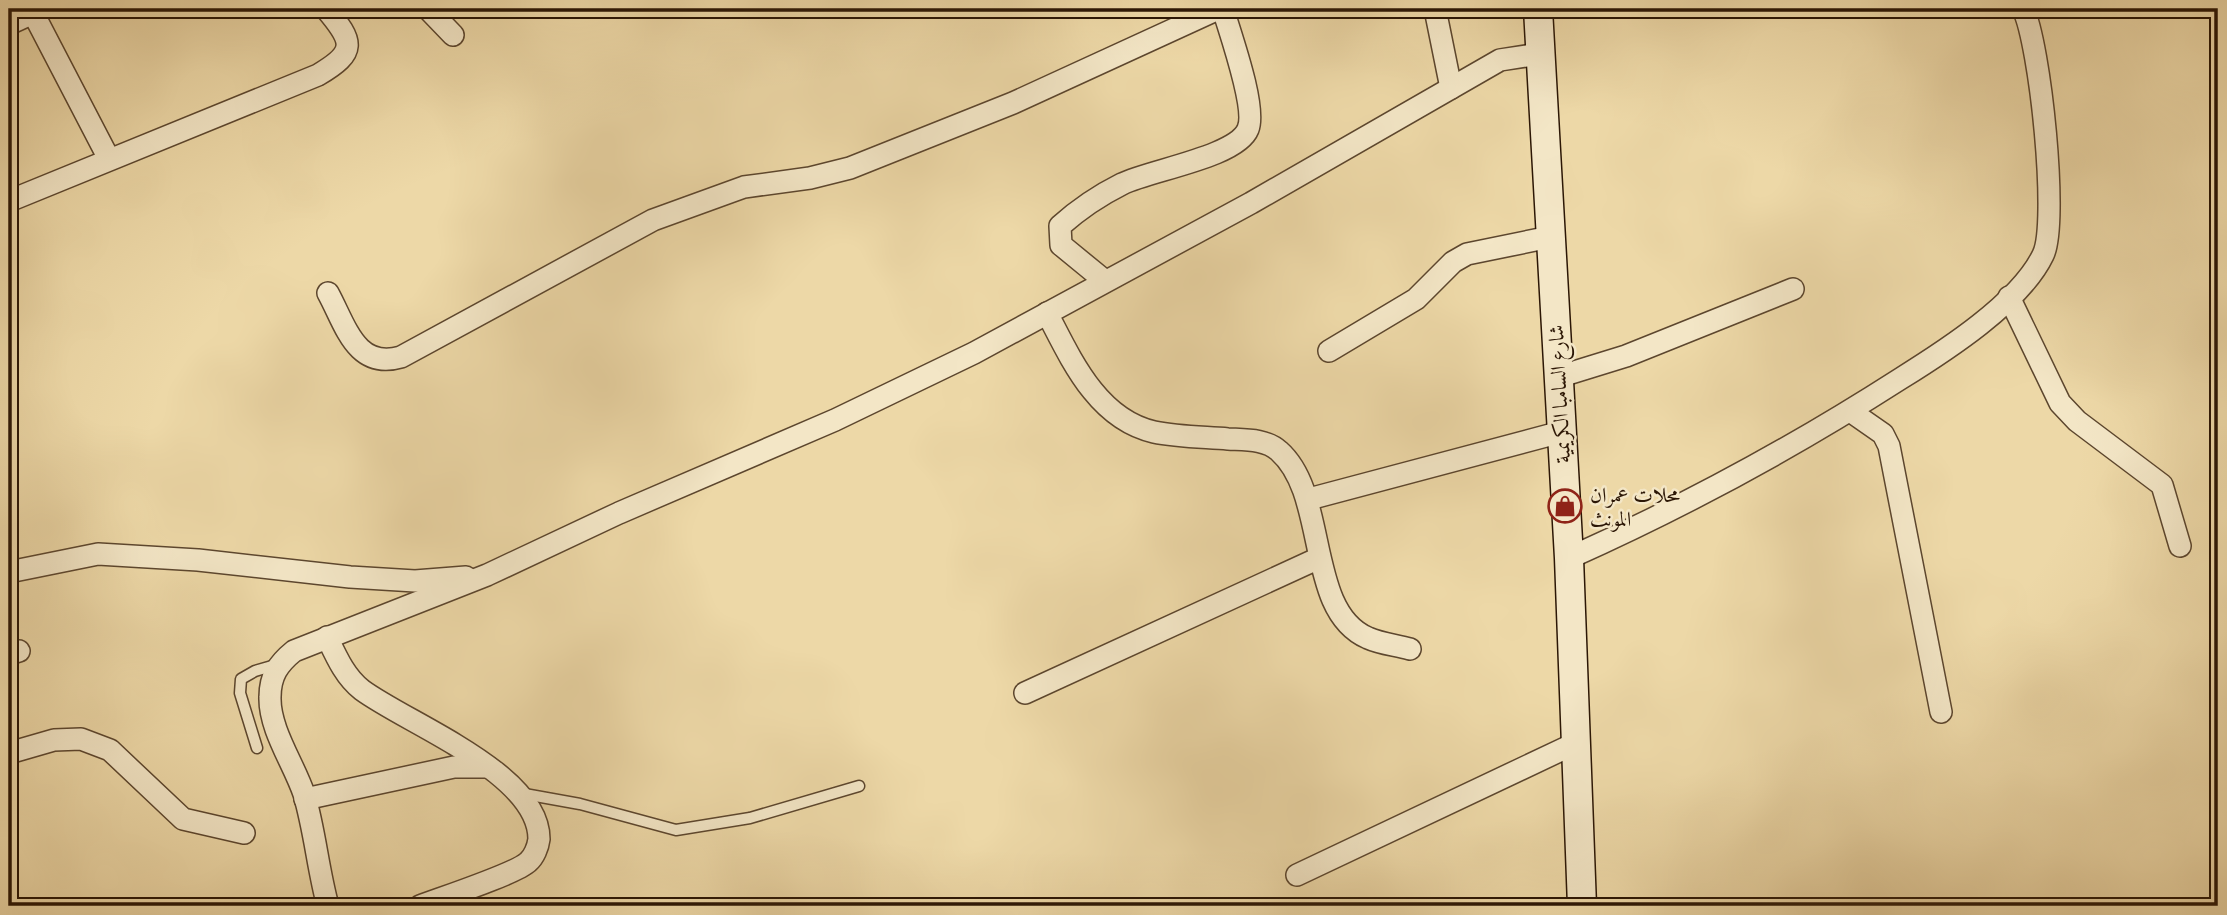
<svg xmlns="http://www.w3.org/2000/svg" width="2227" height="915" font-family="'Gentium Book Plus',Amiri,serif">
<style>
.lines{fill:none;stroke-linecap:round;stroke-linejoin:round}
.lane-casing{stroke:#5c462e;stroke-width:13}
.street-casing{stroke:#5c462e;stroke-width:24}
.secondary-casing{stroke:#2b1605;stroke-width:31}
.lane{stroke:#f3e6c6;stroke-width:10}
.street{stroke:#f3e6c6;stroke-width:21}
.secondary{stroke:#f3e6c6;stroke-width:28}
.labels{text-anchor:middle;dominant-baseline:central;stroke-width:5;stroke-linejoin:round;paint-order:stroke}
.street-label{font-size:21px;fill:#2b1605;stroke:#f3e6c6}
.poi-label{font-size:21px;fill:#2b1605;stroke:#f3e6c6;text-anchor:start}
</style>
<rect width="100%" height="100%" fill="#edd8a7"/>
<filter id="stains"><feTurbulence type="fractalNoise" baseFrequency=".00286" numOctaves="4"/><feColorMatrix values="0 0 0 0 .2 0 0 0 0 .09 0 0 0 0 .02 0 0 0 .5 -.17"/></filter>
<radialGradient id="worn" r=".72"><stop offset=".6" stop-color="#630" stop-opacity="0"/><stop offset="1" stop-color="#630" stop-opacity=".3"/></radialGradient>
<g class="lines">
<defs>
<g id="lane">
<path d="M257,748L240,693L241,679L255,671L279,664"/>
<path d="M519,793L580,804L676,830L750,818L859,786"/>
</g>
<g id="street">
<path d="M31,9L109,159"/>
<path d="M428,9L453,35"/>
<path d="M1435,9L1451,88"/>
<path d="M9,24L33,13"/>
<path d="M9,201L318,75C357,52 354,42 326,9"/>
<path d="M1105,281L1061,245L1060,226C1079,209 1100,195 1122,184C1150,170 1237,157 1248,129C1257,108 1230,33 1223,9"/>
<path d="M328,293C346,326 356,370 401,357L653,220L744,187L810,178L850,168L1013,103L1218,9"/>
<path d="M2009,297L2060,403L2077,421L2162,485L2180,546"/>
<path d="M1047,313C1071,359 1097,419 1154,432C1178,437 1204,437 1228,439C1245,440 1266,439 1279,451C1329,495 1305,611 1368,638C1381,644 1397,645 1410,649"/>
<path d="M1329,351L1416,299L1453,262L1467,254L1550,237"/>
<path d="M1558,377L1626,356L1793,289"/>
<path d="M1850,411L1883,434L1889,446L1941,712"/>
<path d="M1309,499L1561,432"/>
<path d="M1569,558C1683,507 1794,447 1900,379C1945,351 2020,303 2043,255C2059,223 2040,43 2023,9"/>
<path d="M9,572L98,554L198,560L350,577L415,581L466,577"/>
<path d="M327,637C336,656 345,677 362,690C408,724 539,773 539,839C538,847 534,857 528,862C515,874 441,898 420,906"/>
<path d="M9,654L19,651"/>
<path d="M1025,693L1319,558"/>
<path d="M9,753L54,740L81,739L110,750L183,819L244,833"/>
<path d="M305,799L454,767H488"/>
<path d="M1297,875L1576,743"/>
<path d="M328,906C318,870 315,831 304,794C294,764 269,729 270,697C270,676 278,664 294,651L487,575L619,513L835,420L974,353L1251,203L1500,60L1539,54"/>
</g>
<path id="secondary" d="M1538,9L1569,558L1582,906"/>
</defs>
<use href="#lane" class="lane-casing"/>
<use href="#street" class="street-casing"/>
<use href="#secondary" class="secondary-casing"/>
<use href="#lane" class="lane"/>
<use href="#street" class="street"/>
<use href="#secondary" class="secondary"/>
</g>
<defs>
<symbol id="shop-ring" viewBox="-11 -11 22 22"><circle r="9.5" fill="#f3e6c6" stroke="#8f2418" stroke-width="1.5"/><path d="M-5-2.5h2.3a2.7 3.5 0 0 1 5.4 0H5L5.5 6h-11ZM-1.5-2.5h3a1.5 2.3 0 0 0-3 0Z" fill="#8f2418"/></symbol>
</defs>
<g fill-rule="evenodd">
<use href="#shop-ring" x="1546" y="487" width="38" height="38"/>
</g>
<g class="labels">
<g class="street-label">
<text transform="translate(1559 394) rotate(-93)">شارع السامبا الكريمية</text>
</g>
<g class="poi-label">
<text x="1590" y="494">محلات عمران<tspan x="1590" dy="24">المونث</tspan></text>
</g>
</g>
<rect width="2227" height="915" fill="none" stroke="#edd8a7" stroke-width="35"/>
<rect x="10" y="10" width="2206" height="894" fill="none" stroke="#2b1605" stroke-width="3.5"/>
<rect x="18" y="18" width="2192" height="880" fill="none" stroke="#2b1605" stroke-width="2"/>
<rect width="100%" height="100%" filter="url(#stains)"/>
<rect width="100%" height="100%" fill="url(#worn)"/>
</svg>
